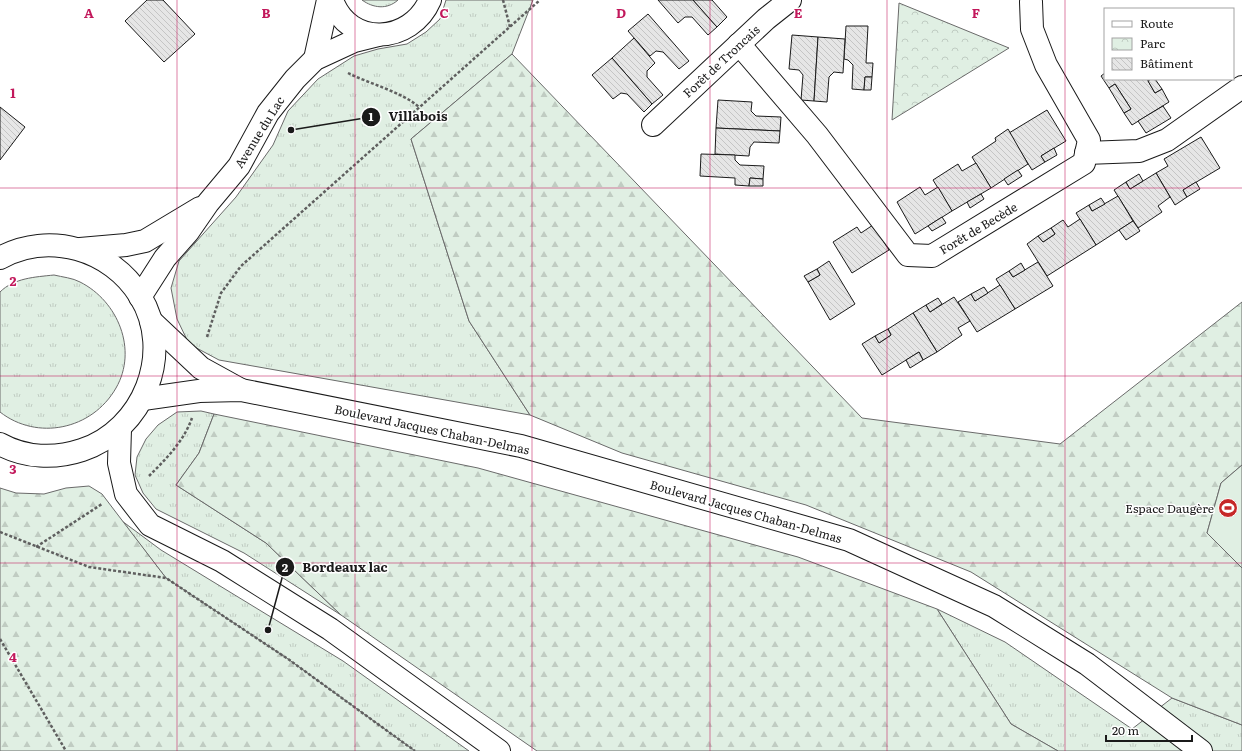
<svg xmlns="http://www.w3.org/2000/svg" width="1242" height="751" font-family="Literata,serif">
<style>
.grass{fill:url(#grass-tufts);stroke:#6a6a6a}
.forest{fill:url(#forest-firs);stroke:#6a6a6a}
.park{fill:url(#park-crowns);stroke:#6a6a6a}
.pitch{fill:#e0efe3;stroke:#6a6a6a}
.building{fill:url(#building-back-hatch);stroke:#1a1a1a}
.lines{fill:none;stroke-linecap:round;stroke-linejoin:round}
.minor-casing{stroke:#1a1a1a;stroke-width:24}
.major-casing{stroke:#1a1a1a;stroke-width:24}
.highway-casing{stroke:#1a1a1a;stroke-width:24}
.path{stroke:#5f5f5f;stroke-width:2.5;stroke-dasharray:3 2;stroke-linecap:butt}
.minor{stroke:#fff;stroke-width:22}
.major{stroke:#fff;stroke-width:22}
.highway{stroke:#fff;stroke-width:22}
.grid{fill:none;stroke:#c2185b;stroke-width:1;stroke-opacity:0.55}
.labels{text-anchor:middle;dominant-baseline:central;stroke-width:3;stroke-linejoin:round;paint-order:stroke}
.street-label{font-size:12px;fill:#1a1a1a;stroke:#fff}
.poi-label{font-size:12px;fill:#1a1a1a;stroke:#fff;text-anchor:end}
.grid-label{font-size:13px;text-anchor:middle;font-weight:bold;fill:#c2185b;stroke:#fff;stroke-width:3;stroke-linejoin:round;paint-order:stroke}
.leader{fill:none;stroke:#1a1a1a;stroke-width:1.5}
.callout-dot{fill:#1a1a1a;stroke:#fff;stroke-width:1.5}
.mark-label{font-size:12px;text-anchor:middle;font-weight:bold;fill:#fff}
.callout-label{font-size:13px;text-anchor:middle;font-weight:bold;fill:#1a1a1a;stroke:#fff;stroke-width:3;stroke-linejoin:round;paint-order:stroke}
</style>
<defs>
<pattern id="grass-tufts" width="24" height="20" patternUnits="userSpaceOnUse"><rect width="24" height="20" fill="#e0efe3"/><path d="M3 7l-1-3M5 7V3M7 7l1-3M15 17l-1-3M17 17v-4M19 17l1-3" fill="none" stroke="#c0ccc2"/></pattern>
<pattern id="forest-firs" width="22" height="20" patternUnits="userSpaceOnUse"><rect width="22" height="20" fill="#e0efe3"/><path d="M5 1l3.5 6h-7zM16 11l3.5 6h-7z" fill="#c0ccc2"/></pattern>
<pattern id="park-crowns" width="20" height="18" patternUnits="userSpaceOnUse"><rect width="20" height="18" fill="#e0efe3"/><path d="M2 6a3 3 0 1 1 6 0M12 15a3 3 0 1 1 6 0" fill="none" stroke="#c0ccc2"/></pattern>
<pattern id="building-back-hatch" width="6" height="6" patternUnits="userSpaceOnUse"><rect width="6" height="6" fill="#e6e6e6"/><path d="M-1 5l2 2M0 0l6 6M5-1l2 2" fill="none" stroke="#c5c5c5"/></pattern>
</defs>
<rect width="100%" height="100%" fill="#fff"/>
<g class="grass">
<path d="M362,0H398C387,10 373,8 362,0Z"/>
<path d="M446,0H533L512,54L411,139L469,321L530,415L219,360L189,344L177,319L171,288L179,261L236,197L273,145L288,111L318,79L354,56L378,49L407,44L426,32L440,19Z"/>
<path d="M54,275C62,277 73,278 80,282C118,301 138,350 116,388C92,430 37,441 0,412V292C14,278 35,277 54,275Z"/>
<path d="M201,411L214,414L199,453L176,485L266,543L341,615L244,553L156,509L143,493L135,475L137,457L146,439L158,425L177,412Z"/>
<path d="M122,521L161,550L343,661L469,751H415L288,659L166,578Z"/>
<path d="M937,609L1005,642L1132,729L1172,698L1242,725V751H1058L1011,724Z"/>
</g>
<g class="forest">
<path d="M512,54L862,418L1060,444L1242,302V465L1221,483L1207,533L1242,568V725L1172,698L971,572L806,505L622,453L530,415L469,321L411,139Z"/>
<path d="M214,414L478,468L798,557L937,609L1011,724L1058,751H537L341,615L266,543L176,485L199,453Z"/>
<path d="M89,486L102,494L166,578L288,659L415,751H0V488L16,493L44,494L66,488Z"/>
</g>
<path class="park" d="M899,3L1009,48L892,120Z"/>
<path class="pitch" d="M1242,465V568L1207,533L1221,483Z"/>
<g class="building">
<path d="M147,0H163L195,34L164,62L125,21Z"/>
<path d="M658,0H693L717,27L708,35L692,17H685L678,23Z"/>
<path d="M693,0H712L727,17L717,27Z"/>
<path d="M648,14L689,61L679,69L663,52L656,51L650,56L628,31Z"/>
<path d="M846,26H868L866,63H873L872,77H865L864,90L852,89L853,65L848,60L844,59Z"/>
<path d="M792,35L818,37L814,101L801,100L803,75L799,70L789,69Z"/>
<path d="M818,37L845,39L843,73L834,72L829,77L827,102L814,101Z"/>
<path d="M634,38L655,63L647,71V77L663,95L652,104L612,58Z"/>
<path d="M612,58L652,104L644,112L627,94L621,93L613,99L592,75Z"/>
<path d="M1105,73V79H1147L1155,93L1162,89L1169,102L1132,125L1124,113L1131,109L1115,84L1109,88L1101,76Z"/>
<path d="M865,77H872L871,90H864Z"/>
<path d="M1151,79H1155L1162,89L1155,93L1148,81Z"/>
<path d="M1115,84L1131,109L1124,113L1109,88Z"/>
<path d="M718,100L752,102L751,111L756,116L781,117L780,131L716,128Z"/>
<path d="M1163,106L1171,118L1146,133L1138,121Z"/>
<path d="M0,107L25,127L0,160Z"/>
<path d="M1047,110L1066,141L1041,156L1045,162L1032,170L1009,133Z"/>
<path d="M716,128L780,131L779,143L754,142L750,147L749,156L715,154Z"/>
<path d="M1008,129L1028,164L991,188L972,157L996,141L995,138Z"/>
<path d="M1201,137L1220,168L1183,190L1187,197L1175,205L1156,173L1168,166L1164,159Z"/>
<path d="M1054,148L1057,155L1045,162L1041,156Z"/>
<path d="M701,154L735,155V160L740,165L764,166L763,179L750,178L749,186L735,185V178L700,176Z"/>
<path d="M976,163L991,188L952,211L933,180L958,164L962,171Z"/>
<path d="M1018,170L1022,176L1008,185L1004,179Z"/>
<path d="M1156,173L1170,197L1158,206L1162,212L1138,228L1114,190L1126,182L1130,189Z"/>
<path d="M1139,174L1143,181L1130,189L1126,182Z"/>
<path d="M750,178L763,179V186H749Z"/>
<path d="M1196,182L1200,189L1187,197L1183,190Z"/>
<path d="M920,187L925,195L938,187L952,211L915,234L897,202Z"/>
<path d="M981,194L984,199L970,208L967,202Z"/>
<path d="M1118,196L1133,221L1096,245L1076,213L1089,205L1092,211Z"/>
<path d="M1101,198L1105,204L1092,211L1089,205Z"/>
<path d="M942,217L946,223L932,231L928,226Z"/>
<path d="M1080,219L1096,245L1047,276L1027,244L1038,236L1043,242L1055,234L1051,228L1063,220L1068,227Z"/>
<path d="M1133,221L1140,231L1126,240L1119,230Z"/>
<path d="M873,225L889,250L852,273L833,242L857,227L861,233Z"/>
<path d="M1051,228L1055,234L1043,242L1038,236Z"/>
<path d="M829,261L855,304L830,320L808,282L820,275L817,269Z"/>
<path d="M1038,262L1053,286L1015,309L996,279L1009,271L1013,277Z"/>
<path d="M1021,263L1025,270L1013,277L1009,271Z"/>
<path d="M817,269L820,275L808,282L804,276Z"/>
<path d="M1000,285L1015,309L977,332L958,302L971,294L975,301Z"/>
<path d="M984,287L988,293L975,301L971,294Z"/>
<path d="M954,297L970,321L958,328L962,335L937,352L913,313L926,305L930,312Z"/>
<path d="M938,298L942,304L930,312L926,305Z"/>
<path d="M913,313L937,352L923,360L919,352L882,375L862,344L875,336L879,343L891,335L888,329Z"/>
<path d="M888,329L891,335L879,343L875,336Z"/>
<path d="M919,352L923,360L910,368L906,360Z"/>
</g>
<g class="lines">
<defs>
<g id="minor">
<path d="M332,0C349,48 411,44 430,0"/>
<path d="M739,44L817,135L908,255L932,256L1084,163L1089,140L1046,65L1032,29L1031,2"/>
<path d="M315,59L328,0"/>
<path d="M653,125L766,19L790,0"/>
<path d="M1086,153L1139,151L1167,140L1242,87"/>
<path d="M80,249L126,245L145,241L200,208"/>
<path d="M140,297L165,258L188,232L208,203L239,166L268,113L295,79L315,59L354,41L378,35"/>
</g>
<g id="major">
<path d="M0,258C49,231 111,249 140,296C175,353 143,430 82,450C55,459 25,458 0,444"/>
<path d="M151,321L201,368L241,390"/>
<path d="M143,399L199,391L241,390L521,446L849,540L994,606L1087,664L1201,751"/>
</g>
<path id="highway" d="M120,429L119,463L126,494L150,525L222,561L330,629L499,751"/>
</defs>
<use href="#minor" class="minor-casing"/>
<use href="#major" class="major-casing"/>
<use href="#highway" class="highway-casing"/>
<g class="path">
<path d="M503,0L510,27"/>
<path d="M348,73C370,84 402,92 419,107"/>
<path d="M207,337L221,293L241,266L540,0"/>
<path d="M149,476C166,459 184,441 192,418"/>
<path d="M0,532L89,567L166,578L288,659L415,751"/>
<path d="M36,547L102,504"/>
<path d="M0,639L66,751"/>
</g>
<use href="#minor" class="minor"/>
<use href="#major" class="major"/>
<use href="#highway" class="highway"/>
</g>
<path class="grid" d="M177,0V751M355,0V751M532,0V751M710,0V751M887,0V751M1065,0V751M0,188H1242M0,376H1242M0,563H1242"/>
<defs>
<symbol id="stadium-disc" viewBox="-11 -11 22 22"><circle r="9.5" fill="#c62828" stroke="#fff"/><path d="M0-5a6.5 5 0 1 0 0 10a6.5 5 0 1 0 0-10ZM-3.5-1.8h7v3.6h-7Z" fill="#fff"/></symbol>
</defs>
<g fill-rule="evenodd">
<use href="#stadium-disc" x="1217" y="497" width="22" height="22"/>
</g>
<g class="labels">
<g class="street-label">
<text transform="translate(721 61) rotate(-43)">Forêt de Troncais</text>
<text transform="translate(259 132) rotate(-58)">Avenue du Lac</text>
<text transform="translate(978 228) rotate(-31)">Forêt de Becède</text>
<text transform="translate(432 429) rotate(12)">Boulevard Jacques Chaban-Delmas</text>
<text transform="translate(746 511) rotate(16)">Boulevard Jacques Chaban-Delmas</text>
</g>
<g class="poi-label">
<text x="1214" y="508">Espace Daugère</text>
</g>
</g>
<g class="grid-label">
<text x="89" y="18">A</text>
<text x="266" y="18">B</text>
<text x="444" y="18">C</text>
<text x="621" y="18">D</text>
<text x="798" y="18">E</text>
<text x="976" y="18">F</text>
<text x="13" y="98">1</text>
<text x="13" y="286">2</text>
<text x="13" y="474">3</text>
<text x="13" y="662">4</text>
</g>
<path class="leader" d="M291 130L371 117M268 630L285 567"/>
<g class="callout-dot">
<circle cx="291" cy="130" r="4"/>
<circle cx="268" cy="630" r="4"/>
<circle cx="371" cy="117" r="10"/>
<circle cx="285" cy="567" r="10"/>
</g>
<g class="mark-label">
<text x="371" y="121">1</text>
<text x="285" y="572">2</text>
</g>
<g class="callout-label">
<text x="418" y="121">Villabois</text>
<text x="345" y="572">Bordeaux lac</text>
</g>
<rect x="1104" y="8" width="130" height="72" fill="#ffffff" stroke="#a3a3a3"/>
<rect x="1112" y="21" width="20" height="6" fill="#ffffff" stroke="#a3a3a3"/>
<text x="1140" y="28" font-size="12" fill="#1a1a1a">Route</text>
<rect x="1112" y="38" width="20" height="12" fill="url(#park-crowns)" stroke="#a3a3a3"/>
<text x="1140" y="48" font-size="12" fill="#1a1a1a">Parc</text>
<rect x="1112" y="58" width="20" height="12" fill="url(#building-back-hatch)" stroke="#a3a3a3"/>
<text x="1140" y="68" font-size="12" fill="#1a1a1a">Bâtiment</text>
<path d="M1106 735v6h86v-6" fill="none" stroke="#1a1a1a" stroke-width="2"/>
<text x="1112" y="735" font-size="12" fill="#1a1a1a" stroke="#ffffff" stroke-width="3" paint-order="stroke">20 m</text>
</svg>
